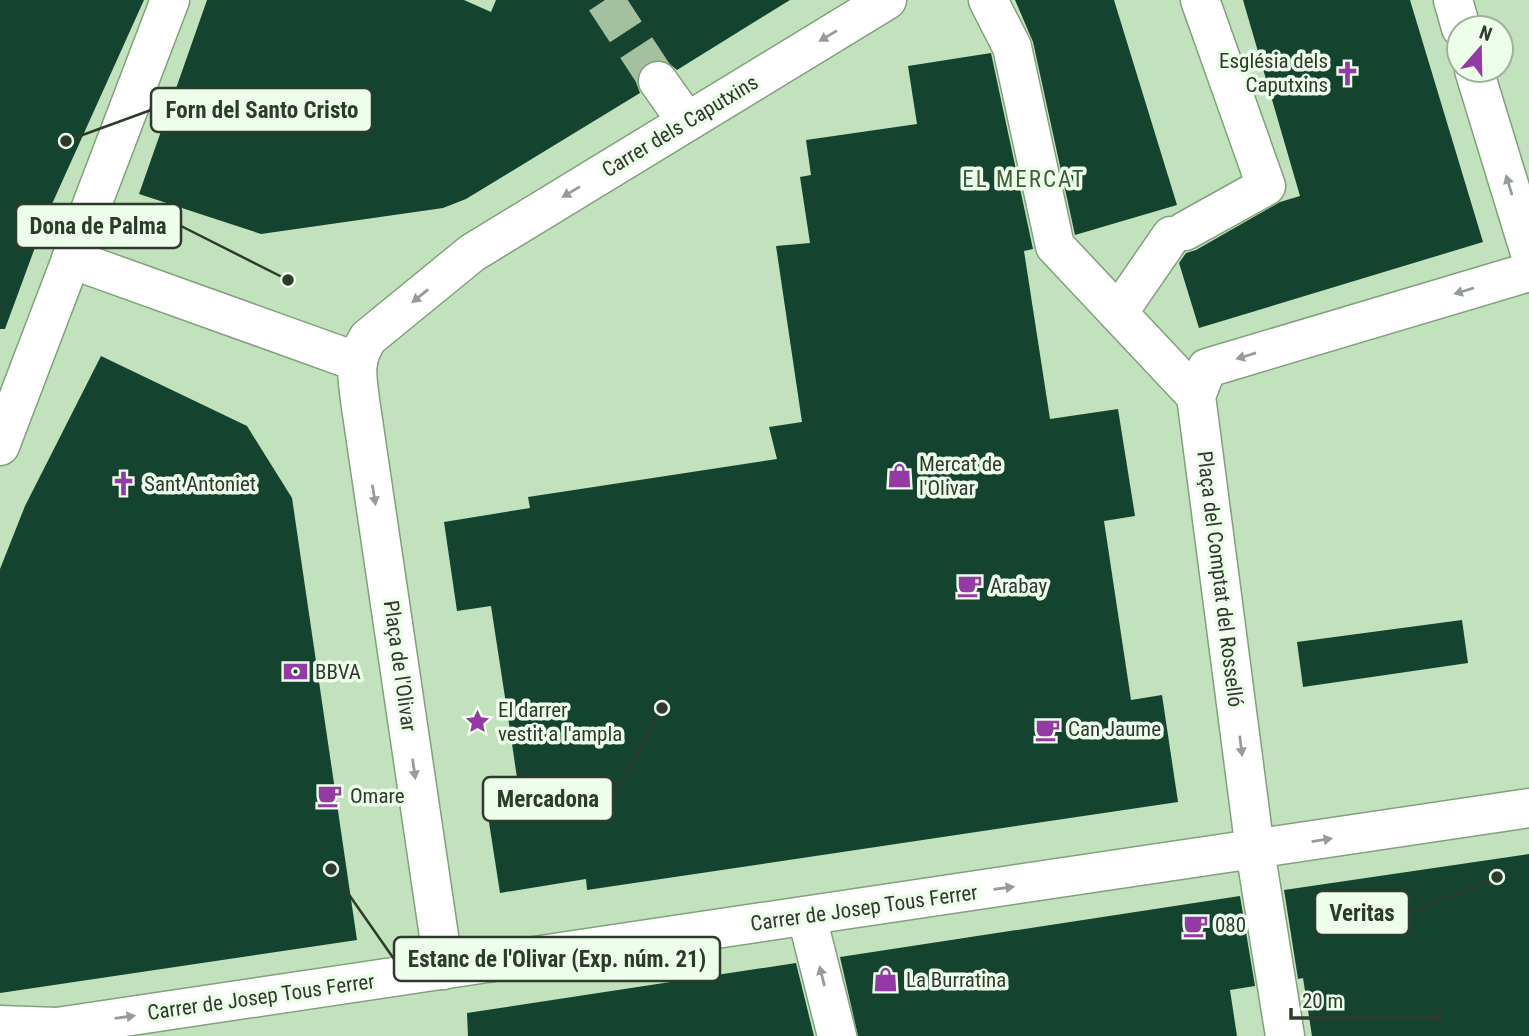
<svg xmlns="http://www.w3.org/2000/svg" width="1529" height="1036" font-family="'Roboto Condensed',sans-serif">
<style>
.building{fill:#14442f}
.lines{fill:none;stroke-linecap:round;stroke-linejoin:round}
.pedestrian-tunnel{stroke:#a4c19f;stroke-width:38;stroke-dasharray:38 19;stroke-linecap:butt}
.pedestrian-casing{stroke:#81a17c;stroke-width:41}
.minor-casing{stroke:#81a17c;stroke-width:41}
.pedestrian{stroke:#fff;stroke-width:38}
.minor{stroke:#fff;stroke-width:38}
.oneway{fill:#969d96}
.labels{text-anchor:middle;dominant-baseline:central;stroke-width:7;stroke-linejoin:round;paint-order:stroke}
.poi-label{font-size:21px;fill:#2e3b2c;stroke:#edfeea;text-anchor:start}
.street-label{font-size:21px;fill:#2e3b2c;stroke:#edfeea}
.neighbourhood-label{font-size:23px;letter-spacing:2px;fill:#3f5d3b;stroke:#edfeea}
.leader{fill:none;stroke:#2e3b2c;stroke-width:2.5}
.callout-dot{fill:#2e3b2c;stroke:#edfeea;stroke-width:2.5}
.callout{fill:#edfeea;stroke:#2e3b2c;stroke-width:2.5}
.callout-label{font-size:23px;text-anchor:middle;font-weight:bold;fill:#2e3b2c}
</style>
<rect width="100%" height="100%" fill="#c1e2bc"/>
<g class="building">
<path d="M0,0H144L52,204H51L5,329H0Z"/>
<path d="M207,0H464L491,12L496,0H790L677,70L666,61L657,59L646,63L638,73L636,82L640,93L466,199L443,208L261,234L139,194Z"/>
<path d="M1015,0H1114L1177,205L1075,235L1033,42Z"/>
<path d="M1243,0H1410L1483,242L1199,328L1179,263L1186,253L1196,250L1280,202L1300,196Z"/>
<path d="M991,53L1033,249L1024,251L1050,419L1118,409L1135,516L1104,521L1131,700L1162,695L1178,802L587,890L586,879L500,893L486,803L520,798L508,717L491,606L457,611L444,522L530,508L528,497L777,459L769,427L802,422L776,246L810,243L800,177L811,175L806,140L917,124L908,66Z"/>
<path d="M101,356L247,426L292,498L357,940L0,993V569L25,506Z"/>
<path d="M1462,620L1468,663L1303,687L1297,642Z"/>
<path d="M1529,854V1036H1312L1303,978L1298,979L1284,890Z"/>
<path d="M1240,896L1255,986L1230,990L1237,1036H858L840,957Z"/>
<path d="M796,963L814,1036H468L467,1013Z"/>
</g>
<g class="lines">
<path class="pedestrian-tunnel" d="M605,0L658,81"/>
<defs>
<g id="pedestrian">
<path d="M988,0L1012,47L1055,246L1196,396"/>
<path d="M658,81L687,122"/>
<path d="M1185,231L1266,186L1200,0"/>
<path d="M71,259L358,362"/>
<path d="M1118,313L1171,236"/>
<path d="M0,446L170,0"/>
<path d="M1255,850L1285,1036"/>
<path d="M0,1025L57,1027"/>
</g>
<g id="minor">
<path d="M1453,0L1461,28"/>
<path d="M1474,70L1529,250"/>
<path d="M1255,850L1196,396L1207,368L1529,272"/>
<path d="M807,917L837,1036"/>
<path d="M444,970L360,400C357,373 353,362 368,338L472,253L887,0"/>
<path d="M52,1036L57,1027L1529,808"/>
</g>
</defs>
<use href="#pedestrian" class="pedestrian-casing"/>
<use href="#minor" class="minor-casing"/>
<use href="#pedestrian" class="pedestrian"/>
<use href="#minor" class="minor"/>
</g>
<defs><path id="oneway-solid" d="M-6-.8H1V-3.2L6.5 0L1 3.2V.8H-6Z" transform="scale(1.75)"/></defs>
<g class="oneway">
<use href="#oneway-solid" transform="translate(828 36) rotate(149)"/>
<use href="#oneway-solid" transform="translate(1509 185) rotate(-107)"/>
<use href="#oneway-solid" transform="translate(571 192) rotate(149)"/>
<use href="#oneway-solid" transform="translate(1464 291) rotate(163)"/>
<use href="#oneway-solid" transform="translate(420 296) rotate(141)"/>
<use href="#oneway-solid" transform="translate(1246 356) rotate(163)"/>
<use href="#oneway-solid" transform="translate(374 495) rotate(81)"/>
<use href="#oneway-solid" transform="translate(1241 746) rotate(83)"/>
<use href="#oneway-solid" transform="translate(414 769) rotate(82)"/>
<use href="#oneway-solid" transform="translate(1322 840) rotate(-9)"/>
<use href="#oneway-solid" transform="translate(1004 888) rotate(-8)"/>
<use href="#oneway-solid" transform="translate(822 976) rotate(-104)"/>
<use href="#oneway-solid" transform="translate(125 1017) rotate(-8)"/>
</g>
<defs>
<symbol id="church-bare" viewBox="-9 -9 18 18"><path d="M-1.2-6h2.4v3.5h3.3v2.4h-3.3V6h-2.4V-.1h-3.3v-2.4h3.3Z" fill="#953aa4" stroke="#edfeea" stroke-width="2.5" paint-order="stroke"/></symbol>
<symbol id="shop-bare" viewBox="-9 -9 18 18"><path d="M-5-2.5h2.3a2.7 3.5 0 0 1 5.4 0H5L5.5 6h-11ZM-1.5-2.5h3a1.5 2.3 0 0 0-3 0Z" fill="#953aa4" stroke="#edfeea" stroke-width="2.5" paint-order="stroke"/></symbol>
<symbol id="cafe-bare" viewBox="-9 -9 18 18"><path d="M-5.5-4.5H6V0H3Q3 3.5 0 3.5H-2.5Q-5.5 3.5-5.5 0ZM3-3.2v2h1.7v-2ZM-6 4.5H4V6H-6Z" fill="#953aa4" stroke="#edfeea" stroke-width="2.5" paint-order="stroke"/></symbol>
<symbol id="bank-bare" viewBox="-9 -9 18 18"><path d="M-6-4H6V4H-6ZM0-2.3a2.3 2.3 0 1 0 0 4.6a2.3 2.3 0 1 0 0-4.6Z" fill="#953aa4" stroke="#edfeea" stroke-width="2.5" paint-order="stroke"/></symbol>
<symbol id="sight-bare" viewBox="-9 -9 18 18"><path d="M0-6L1.8-2.2L6-1.7L2.9 1.2L3.7 5.4L0 3.3L-3.7 5.4L-2.9 1.2L-6-1.7L-1.8-2.2Z" fill="#953aa4" stroke="#edfeea" stroke-width="2.5" paint-order="stroke"/></symbol>
</defs>
<g fill-rule="evenodd">
<use href="#church-bare" x="1330" y="56" width="35" height="35"/>
<use href="#shop-bare" x="882" y="458" width="35" height="35"/>
<use href="#church-bare" x="106" y="466" width="35" height="35"/>
<use href="#cafe-bare" x="952" y="568" width="35" height="35"/>
<use href="#bank-bare" x="278" y="654" width="35" height="35"/>
<use href="#sight-bare" x="460" y="704" width="35" height="35"/>
<use href="#cafe-bare" x="1030" y="712" width="35" height="35"/>
<use href="#cafe-bare" x="312" y="778" width="35" height="35"/>
<use href="#cafe-bare" x="1178" y="908" width="35" height="35"/>
<use href="#shop-bare" x="868" y="962" width="35" height="35"/>
</g>
<g class="labels">
<g class="poi-label">
<text x="1328" y="61" text-anchor="end">Església dels<tspan x="1328" dy="24">Caputxins</tspan></text>
<text x="919" y="464">Mercat de<tspan x="919" dy="24">l'Olivar</tspan></text>
<text x="144" y="484">Sant Antoniet</text>
<text x="990" y="586">Arabay</text>
<text x="315" y="672">BBVA</text>
<text x="498" y="710">El darrer<tspan x="498" dy="24">vestit a l'ampla</tspan></text>
<text x="1068" y="729">Can Jaume</text>
<text x="350" y="796">Omare</text>
<text x="1215" y="925">080</text>
<text x="906" y="980">La Burratina</text>
</g>
<g class="street-label">
<text transform="translate(680 126) rotate(-31)">Carrer dels Caputxins</text>
<text transform="translate(1220 579) rotate(83)">Plaça del Comptat del Rosselló</text>
<text transform="translate(400 666) rotate(82)">Plaça de l'Olivar</text>
<text transform="translate(864 908) rotate(-8)">Carrer de Josep Tous Ferrer</text>
<text transform="translate(261 997) rotate(-8)">Carrer de Josep Tous Ferrer</text>
</g>
<g class="neighbourhood-label">
<text x="1024" y="179">EL MERCAT</text>
</g>
</g>
<path class="leader" d="M66 141L151 110M288 280L181 226M662 708L613 799M1497 877L1409 913M331 869L394 959"/>
<g class="callout-dot">
<circle cx="66" cy="141" r="7"/>
<circle cx="288" cy="280" r="7"/>
<circle cx="662" cy="708" r="7"/>
<circle cx="1497" cy="877" r="7"/>
<circle cx="331" cy="869" r="7"/>
</g>
<g class="callout">
<rect x="151" y="88" width="221" height="44" rx="7"/>
<rect x="16" y="204" width="165" height="44" rx="7"/>
<rect x="483" y="777" width="130" height="44" rx="7"/>
<rect x="1315" y="891" width="94" height="44" rx="7"/>
<rect x="394" y="937" width="326" height="44" rx="7"/>
</g>
<g class="callout-label">
<text x="262" y="118">Forn del Santo Cristo</text>
<text x="98" y="234">Dona de Palma</text>
<text x="548" y="807">Mercadona</text>
<text x="1362" y="921">Veritas</text>
<text x="557" y="967">Estanc de l'Olivar (Exp. núm. 21)</text>
</g>
<g transform="translate(1480 49) rotate(20)"><circle r="33" fill="#edfeea" stroke="#a1b09e" stroke-width="2"/>
<path d="M0-5L12 26L0 18L-12 26Z" fill="#953aa4"/>
<text y="-10" font-size="19" font-weight="bold" text-anchor="middle" fill="#2e3b2c">N</text>
</g>
<path d="M1291 1008v10h149v-10" fill="none" stroke="#2e3b2c" stroke-width="3.5"/>
<text x="1302" y="1008" font-size="21" fill="#2e3b2c" stroke="#edfeea" stroke-width="5" paint-order="stroke">20 m</text>
</svg>
